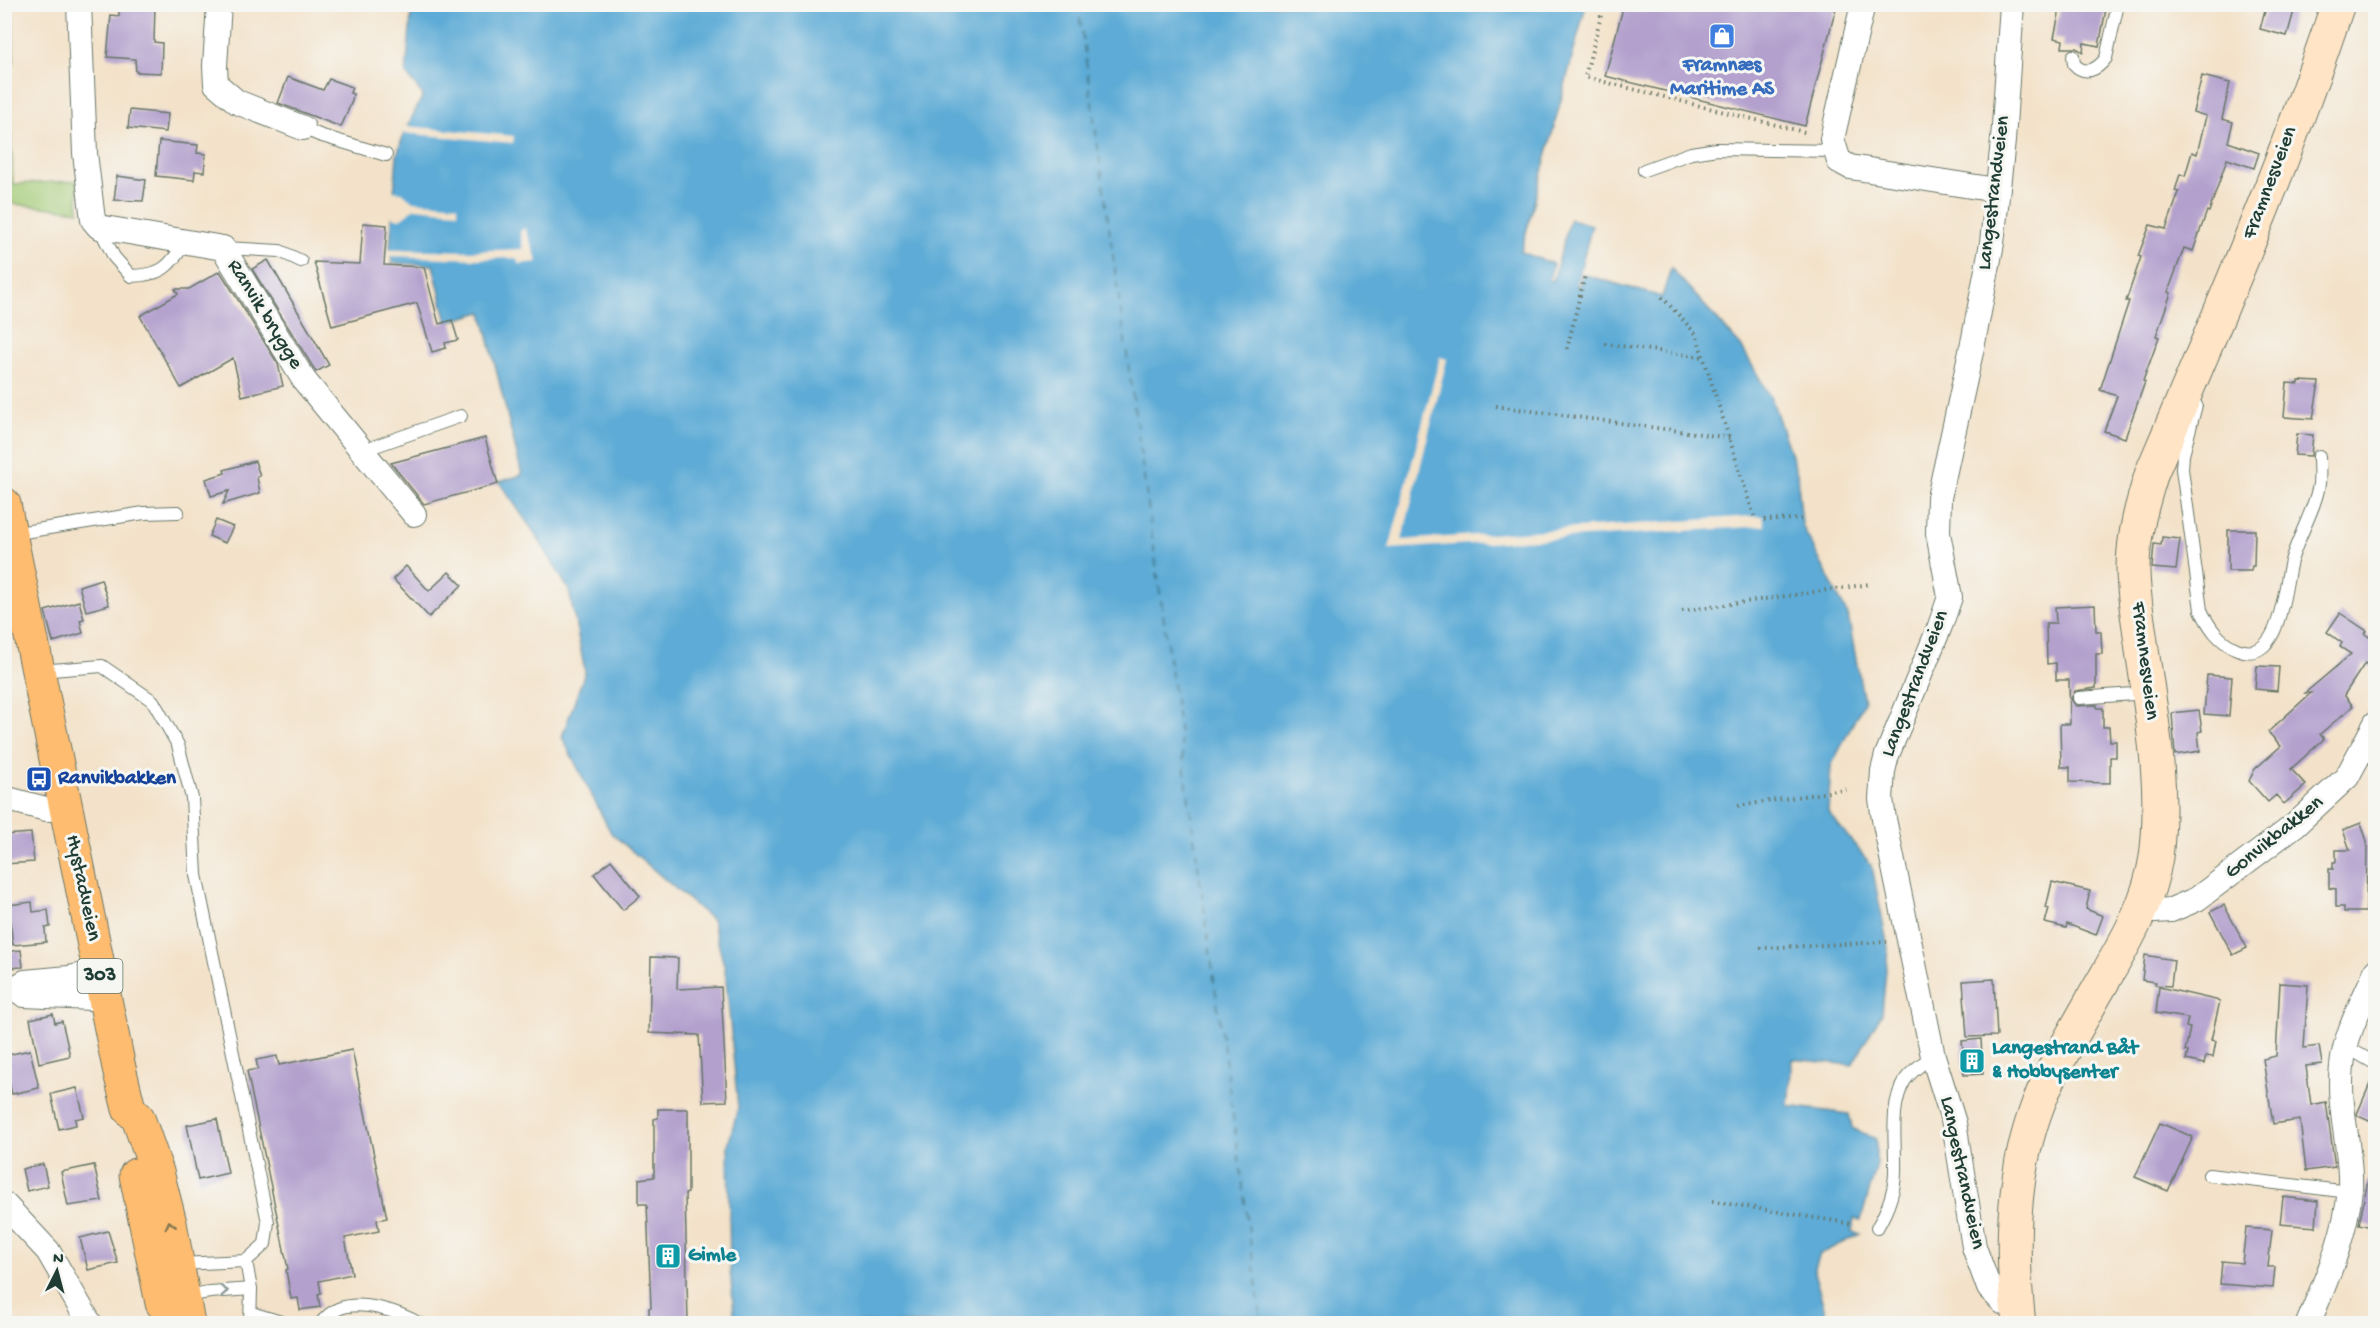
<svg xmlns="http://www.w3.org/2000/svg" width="2380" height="1328" font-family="'Gochi Hand',sans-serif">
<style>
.green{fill:#a3ca75;stroke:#618454;stroke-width:1.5}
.water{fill:#5dabd6;stroke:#3e7485;stroke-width:1.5}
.pier{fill:#f3e2c9}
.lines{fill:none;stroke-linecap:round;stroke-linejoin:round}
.ferry{stroke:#325e65;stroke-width:1.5;stroke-dasharray:8 6;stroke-linecap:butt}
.building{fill:#b3a0cd}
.lane-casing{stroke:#697768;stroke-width:14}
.street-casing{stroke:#697768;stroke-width:26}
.secondary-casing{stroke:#697768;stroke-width:35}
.primary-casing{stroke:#697768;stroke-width:35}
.path{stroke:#697768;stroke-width:4;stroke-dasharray:1.5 4.5;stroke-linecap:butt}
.lane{stroke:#fff;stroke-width:12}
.street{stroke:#fff;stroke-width:24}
.secondary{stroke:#ffe4c6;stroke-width:33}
.primary{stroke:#febc70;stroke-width:33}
.oneway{stroke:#83764f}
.oneway2{stroke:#8f9e9a}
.labels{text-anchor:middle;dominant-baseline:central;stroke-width:6;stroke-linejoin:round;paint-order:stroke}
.shield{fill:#f6f6f2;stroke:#60746d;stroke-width:1.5}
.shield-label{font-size:20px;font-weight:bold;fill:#1f3d34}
.shop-label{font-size:21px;font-weight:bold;fill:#366cbe;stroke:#f6f6f2}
.street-label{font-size:21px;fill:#1f3d34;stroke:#f6f6f2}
.transit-label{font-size:21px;font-weight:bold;fill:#164399;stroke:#f6f6f2;text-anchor:start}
.culture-label{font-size:21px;font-weight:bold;fill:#0d838f;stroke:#f6f6f2;text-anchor:start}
</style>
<rect width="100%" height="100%" fill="#f6f6f2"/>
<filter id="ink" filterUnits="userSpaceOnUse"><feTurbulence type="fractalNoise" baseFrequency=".0167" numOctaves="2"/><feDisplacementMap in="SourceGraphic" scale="12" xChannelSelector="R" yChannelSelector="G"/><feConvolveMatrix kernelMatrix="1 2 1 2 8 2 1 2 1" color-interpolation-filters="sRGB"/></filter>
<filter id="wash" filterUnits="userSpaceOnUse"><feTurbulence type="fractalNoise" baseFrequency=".008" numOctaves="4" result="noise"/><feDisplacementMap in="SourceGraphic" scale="24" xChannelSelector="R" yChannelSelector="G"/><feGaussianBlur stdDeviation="1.35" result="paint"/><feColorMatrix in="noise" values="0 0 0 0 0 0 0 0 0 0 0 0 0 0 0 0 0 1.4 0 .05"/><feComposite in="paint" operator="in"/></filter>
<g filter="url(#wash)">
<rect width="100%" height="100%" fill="#f3e2c9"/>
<path class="green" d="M4,5H12V8L14,63L8,69L13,184L77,181L79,211L13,204L5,201Z"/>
<path class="water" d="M412,5H1586L1521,252L1553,264L1549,280L1553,281L1570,219L1592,225L1576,286L1579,287L1582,274L1662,297L1671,268L1741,346L1772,400L1797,473L1802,525L1848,616L1864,702L1831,766L1828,812L1872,866L1888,948L1882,1013L1852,1065L1792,1059L1788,1106L1849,1114L1852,1128L1876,1139V1168L1861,1220L1854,1219L1852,1232L1860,1234L1820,1254L1814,1272L1825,1311L1815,1323H735L730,1270L728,1145L738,1108L725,969L712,920L611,833L562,737L585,672L569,590L536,535L499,482L522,475L482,312L447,322L433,265L392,263L390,247L397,155L403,136L423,95L406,74Z"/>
<g class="pier">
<path d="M406,126L514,136L513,143L402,133Z"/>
<path d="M392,191L402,192L413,201L458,205V212L415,208L400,219L391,217Z"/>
<path d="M525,228L538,262L519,264L516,258L477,259L388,256V249L469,251L523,249L520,231Z"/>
<path d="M1440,357L1447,359L1402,540L1754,516H1763L1765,526L1389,549Z"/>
</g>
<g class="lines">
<path class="ferry" d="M1078,4L1262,1324"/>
</g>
<g id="blocks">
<g class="building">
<path d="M119,4H155L154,42L162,43L161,73L136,72L135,59L107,57L111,15L119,16Z"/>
<path d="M1624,4H1837L1805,126L1605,76Z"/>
<path d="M2061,4H2107L2099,46L2084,43L2083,52L2076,48H2062L2063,40L2054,38Z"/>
<path d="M2267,4H2296L2287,36L2260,29Z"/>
<path d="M2202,76L2230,83L2222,119L2233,122L2228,142L2259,153L2254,168L2227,159L2209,212L2207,211L2193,251L2184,248L2168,292L2171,293L2156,336L2159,337L2143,381L2145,382L2125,438L2104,431L2117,396L2100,390L2129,301H2126L2141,257L2138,256L2150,225L2166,229L2179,192L2175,191L2180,174L2185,176L2192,152L2197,154L2206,116L2193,112Z"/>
<path d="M288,77L323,90L329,79L352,87L350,93L353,94L352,101L341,127L278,103Z"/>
<path d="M130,110L168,114L166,132L128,128Z"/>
<path d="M159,141L198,145L197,153L206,154L204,172L195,171L194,180L156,176Z"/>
<path d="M117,176L146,180L143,201L114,200Z"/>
<path d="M363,223L387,225L384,265L424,267L439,324L452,320L458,340L445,343L446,348L432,352L417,303L332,326L314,262L360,264Z"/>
<path d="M268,260L329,365L316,372L252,269Z"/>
<path d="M220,271L278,364L283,386L242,396L233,358L181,388L140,316L178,294L175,289H189Z"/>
<path d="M2299,381L2319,382L2313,419L2284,417L2287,383L2299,384Z"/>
<path d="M2297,434L2313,435L2311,456L2295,455Z"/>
<path d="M485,438L498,484L424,504L391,463Z"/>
<path d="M255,461L260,476L257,477L260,493L223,504L229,491L211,496L206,479L225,473L224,470Z"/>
<path d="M216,520L233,527L225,543L209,536Z"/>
<path d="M2228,530H2255L2254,566H2252L2251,571H2228Z"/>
<path d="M2162,537L2180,539L2176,570L2152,568L2154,544L2161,545Z"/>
<path d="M406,566L429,591L449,572L462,585L429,617L393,579Z"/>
<path d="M101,579L109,605L86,611L79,586Z"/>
<path d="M79,601L84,619L80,620L83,633L53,642L45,611Z"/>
<path d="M2095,605L2096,631H2101L2102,654H2096V688L2075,691L2071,699L2076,706L2097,705V708H2103V727H2109L2110,741H2116V757H2110V783L2070,782V767H2061L2060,724H2070L2069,680H2056V663L2047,664L2046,623H2056L2055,607Z"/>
<path d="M2340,613L2367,631L2365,634L2371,638L2376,634V670L2365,663L2344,695L2353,706L2320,734L2324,739L2291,769L2306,785L2284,804L2276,795L2268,802L2249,781L2255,769L2281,746L2268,732L2311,693H2305L2351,654L2340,647L2342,643L2327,632Z"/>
<path d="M2257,666L2279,667L2277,691L2255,689Z"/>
<path d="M2207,675L2232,677L2229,716L2204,714Z"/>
<path d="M2199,710L2202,731L2198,732L2200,751L2175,755L2172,713Z"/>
<path d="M2361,823L2367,841L2366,912H2344V907H2336V889L2329,888V869H2333V862H2336V850H2350L2343,830Z"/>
<path d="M31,833L34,862L4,864V835Z"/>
<path d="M611,860L640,896L623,910L594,874Z"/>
<path d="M2052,882L2090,891L2086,909L2103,916L2096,935L2067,924L2066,928L2045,923L2049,908H2046Z"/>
<path d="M32,902L33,912L48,910L50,927L45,928L46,942L13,945L8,905Z"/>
<path d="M2224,905L2247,948L2233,955L2210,912Z"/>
<path d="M21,950L23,967L4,968V952Z"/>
<path d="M2145,955L2174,960L2171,986L2155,985L2156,982L2142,980Z"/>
<path d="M651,957L678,958L677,989L721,987L727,1101L703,1102L699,1035L649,1033Z"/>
<path d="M1994,979L1997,1036L1967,1037L1963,981Z"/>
<path d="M2280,983L2308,985L2304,1048L2319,1046L2322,1064L2306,1066L2311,1105L2326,1102L2335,1167L2306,1171L2300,1120L2273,1124L2263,1059L2276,1056Z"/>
<path d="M2159,987L2220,1001L2211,1040L2216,1041L2213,1057L2206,1056L2204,1064L2186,1060L2188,1052L2185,1051L2190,1028L2186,1027L2188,1018L2156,1013Z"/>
<path d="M53,1014L55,1023L62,1021L70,1056L39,1063L30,1019Z"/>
<path d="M1981,1039L1983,1074L1964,1075L1961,1050H1963L1962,1041Z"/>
<path d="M30,1050L39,1088L12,1094L6,1069L10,1068L7,1055Z"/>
<path d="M352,1050L387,1218L377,1220L379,1231L345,1238L352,1274L319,1281L321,1293L318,1294L320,1307L300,1310L298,1298L291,1299L286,1270L288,1269L247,1071L258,1069L256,1060L277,1056L279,1065Z"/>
<path d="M2375,1072H2376V1124L2358,1116L2357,1114Z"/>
<path d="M77,1088L84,1117L75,1119L76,1125L59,1129L51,1094Z"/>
<path d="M658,1109H688V1193L685,1194L688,1323H649V1308H651L647,1204H639V1179L654,1177V1119L658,1118Z"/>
<path d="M217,1119L228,1173L198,1180L187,1125Z"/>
<path d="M2160,1123L2193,1137L2168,1191L2135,1177Z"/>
<path d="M43,1164L48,1186L27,1191L22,1169Z"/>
<path d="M94,1165L102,1201L68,1206L61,1172Z"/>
<path d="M2368,1180H2376V1228L2359,1224Z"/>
<path d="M2283,1197L2318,1201L2316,1227L2280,1224Z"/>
<path d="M2246,1228L2272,1230L2268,1267H2275L2273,1288L2220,1284L2222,1261L2242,1263Z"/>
<path d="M108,1231L118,1263L88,1270L80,1238Z"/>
</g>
</g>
</g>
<g filter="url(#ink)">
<use href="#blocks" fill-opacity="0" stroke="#697768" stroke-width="1.5"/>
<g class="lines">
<defs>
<g id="lane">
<path d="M2073,56L2074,64C2085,76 2097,70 2106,58L2118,4"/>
<path d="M303,128L319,135L386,155"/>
<path d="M1644,170L1691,153L1717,149L1835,151"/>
<path d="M99,227L114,257L131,276C162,275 168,268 185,243"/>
<path d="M224,248L280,251L301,261"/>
<path d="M2196,405L2183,455L2182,469L2201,610C2209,627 2219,642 2237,649C2281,667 2284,586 2291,561C2298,537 2316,507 2319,484C2320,475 2319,465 2319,456"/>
<path d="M361,451L461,416"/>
<path d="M11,534L144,513L178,512"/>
<path d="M39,671L102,666L153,701L178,745L192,798L196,875L268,1222L265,1244L246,1261L251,1289L250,1324"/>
<path d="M2079,698L2147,693"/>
<path d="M2345,1046L2376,1064"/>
<path d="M2209,1175L2349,1192"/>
<path d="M1877,1228C1887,1211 1895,1192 1895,1171C1896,1143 1889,1106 1905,1080C1912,1070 1923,1063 1933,1056"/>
<path d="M179,1264L246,1261"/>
<path d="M185,1296L210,1292L251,1289"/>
<path d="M251,1313L288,1324"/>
<path d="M320,1324C325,1318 331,1312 338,1309C361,1299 400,1312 420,1324"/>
</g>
<g id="street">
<path d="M79,4L85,153L93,220L99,227L223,248L304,380L414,514"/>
<path d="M219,4L215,66L216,84L237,102L303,128"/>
<path d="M1863,4L1832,139L1839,161L1850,167L1996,190"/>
<path d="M2012,4L2003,141L1992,243L1974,338L1939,498L1938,533L1950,597L1940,626L1887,755L1883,771L1881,799L1884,819L1933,1056L1954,1123L1974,1247L1989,1288L2004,1303L2017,1306"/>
<path d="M4,798L46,809L65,808"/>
<path d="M2143,907L2155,911L2171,910L2197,899L2295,825L2347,777L2376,723"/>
<path d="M20,985L25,982L69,978L99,972"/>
<path d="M4,987L15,988L24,995L92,998L104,995"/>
<path d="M4,1204L48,1251L90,1324"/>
<path d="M2308,1324C2326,1280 2346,1236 2350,1189C2352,1148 2337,1107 2342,1066C2345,1033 2363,1002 2376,971"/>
</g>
<path id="secondary" d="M2019,1324C2011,1253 2011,1181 2035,1113C2048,1075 2070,1040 2090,1004C2116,957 2148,911 2156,857C2165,789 2152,717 2142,650C2139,623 2133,596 2133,569C2133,535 2142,504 2152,472C2218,318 2285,163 2338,4"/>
<g id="primary">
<path d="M4,504L119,1068L129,1109L138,1118L157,1172L170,1223L188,1324"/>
<path d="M136,1175L162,1303"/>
</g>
</defs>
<use href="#lane" class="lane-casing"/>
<use href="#street" class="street-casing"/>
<use href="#secondary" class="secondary-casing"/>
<use href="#primary" class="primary-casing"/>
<g class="path">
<path d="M1604,4L1585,77L1808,133"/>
<path d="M1662,297L1696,334L1754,516"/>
<path d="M1605,344L1704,357"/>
<path d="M1567,349L1585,275"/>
<path d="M1496,406L1730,438"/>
<path d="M1764,520L1801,519"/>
<path d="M1682,611L1870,584"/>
<path d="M1738,806L1848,789"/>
<path d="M1760,948L1887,942"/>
<path d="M1712,1201L1853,1224"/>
</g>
<use href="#lane" class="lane"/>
<use href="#street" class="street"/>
<use href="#secondary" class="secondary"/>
<use href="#primary" class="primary"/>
</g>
<defs><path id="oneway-chevron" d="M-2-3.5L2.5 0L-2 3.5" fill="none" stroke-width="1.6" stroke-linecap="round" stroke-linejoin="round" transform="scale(1.5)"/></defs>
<use class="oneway" href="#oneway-chevron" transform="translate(170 1225) rotate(-103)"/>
<use class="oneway2" href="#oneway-chevron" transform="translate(224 1291) rotate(-4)"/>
</g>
<defs>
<symbol id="shop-square" viewBox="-11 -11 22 22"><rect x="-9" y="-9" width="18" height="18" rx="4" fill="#3f7fe0" stroke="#f6f6f2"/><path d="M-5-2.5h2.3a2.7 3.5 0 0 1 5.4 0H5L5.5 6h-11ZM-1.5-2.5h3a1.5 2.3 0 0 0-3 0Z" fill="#fff"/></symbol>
<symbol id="bus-square" viewBox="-11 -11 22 22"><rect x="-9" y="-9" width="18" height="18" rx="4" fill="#1a4fb4" stroke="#f6f6f2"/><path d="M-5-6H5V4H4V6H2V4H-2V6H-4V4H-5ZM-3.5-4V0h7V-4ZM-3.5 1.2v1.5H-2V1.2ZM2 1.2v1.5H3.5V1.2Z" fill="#fff"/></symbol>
<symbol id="building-square" viewBox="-11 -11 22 22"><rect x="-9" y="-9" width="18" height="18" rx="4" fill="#0f9aa8" stroke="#f6f6f2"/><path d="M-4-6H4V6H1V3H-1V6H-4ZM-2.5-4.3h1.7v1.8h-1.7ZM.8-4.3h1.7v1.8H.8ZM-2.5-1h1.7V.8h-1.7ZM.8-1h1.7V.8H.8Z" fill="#fff"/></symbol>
</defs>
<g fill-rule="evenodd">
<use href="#shop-square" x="1707" y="21" width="30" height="30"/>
<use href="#bus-square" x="24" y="764" width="30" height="30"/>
<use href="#building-square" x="1957" y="1046" width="30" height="30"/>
<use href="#building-square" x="653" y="1241" width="30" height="30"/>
</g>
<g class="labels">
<rect class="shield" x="77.5" y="959" width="45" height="34" rx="4.5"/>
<g class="shield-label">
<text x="100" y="976">303</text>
</g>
<g class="shop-label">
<text x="1722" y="66">Framnæs<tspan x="1722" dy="24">Maritime AS</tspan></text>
</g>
<g class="street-label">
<text transform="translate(2271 183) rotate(-69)">Framnesveien</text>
<text transform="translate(1995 193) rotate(-83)">Langestrandveien</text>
<text transform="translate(264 315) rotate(58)">Ranvik brygge</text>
<text transform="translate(2144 661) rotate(83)">Framnesveien</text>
<text transform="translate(1916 684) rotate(-69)">Langestrandveien</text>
<text transform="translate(2275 838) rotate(-39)">Gonvikbakken</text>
<text transform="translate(82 888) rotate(78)">Hystadveien</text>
<text transform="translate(1961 1173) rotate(78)">Langestrandveien</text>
</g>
<g class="transit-label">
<text x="58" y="779">Ranvikbakken</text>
</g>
<g class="culture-label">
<text x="1992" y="1049">Langestrand Båt<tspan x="1992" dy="24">&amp; Hobbysenter</tspan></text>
<text x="688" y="1256">Gimle</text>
</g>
</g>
<rect width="2380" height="1328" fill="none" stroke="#f6f6f2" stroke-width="24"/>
<g transform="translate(57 1271) rotate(6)" stroke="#f6f6f2" stroke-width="4.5" paint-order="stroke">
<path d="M0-4.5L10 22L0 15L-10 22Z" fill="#1f3d34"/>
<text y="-9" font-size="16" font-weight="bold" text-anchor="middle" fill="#1f3d34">N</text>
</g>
</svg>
